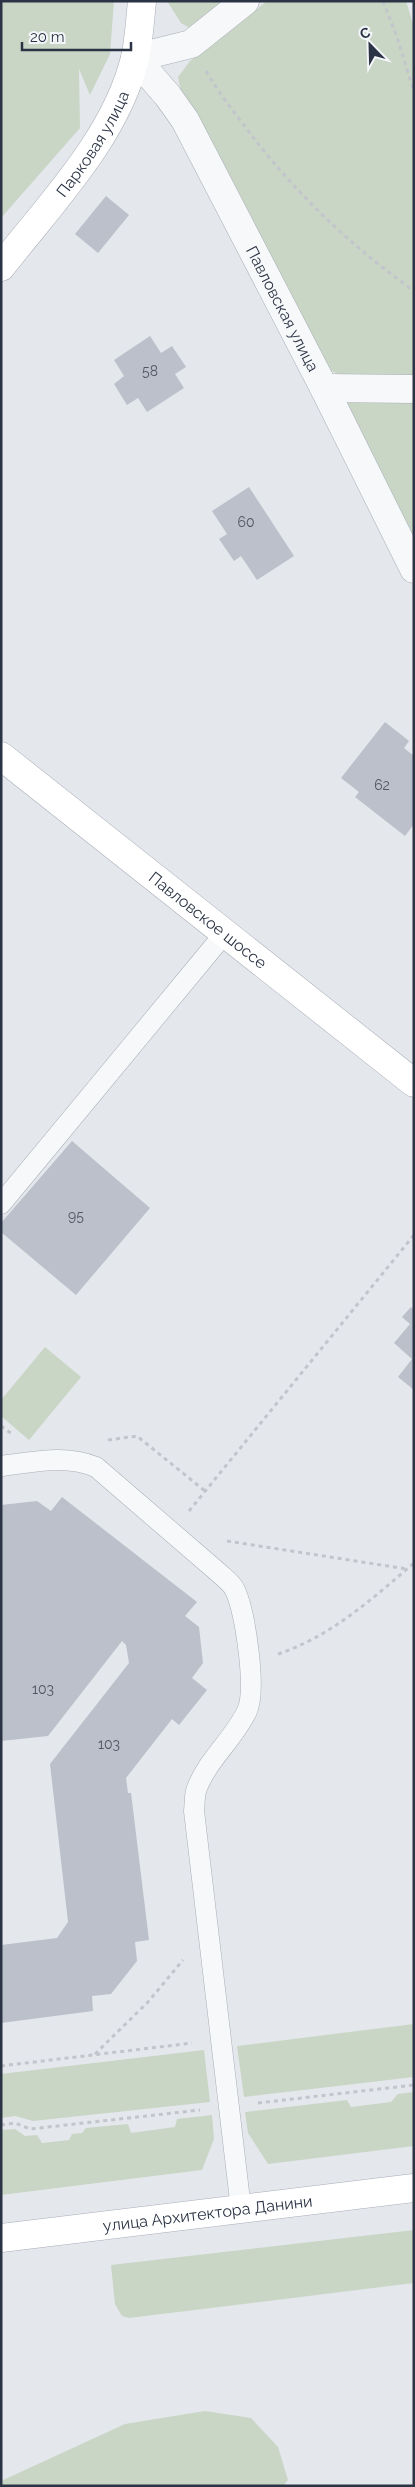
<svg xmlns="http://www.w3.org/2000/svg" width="415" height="2487" font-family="Raleway,sans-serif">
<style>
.green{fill:#c9d6c5}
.building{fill:#bbc0ca}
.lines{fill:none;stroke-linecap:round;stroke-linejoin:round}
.lane-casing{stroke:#a9aeb7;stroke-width:21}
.street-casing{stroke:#a9aeb7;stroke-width:29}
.secondary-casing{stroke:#a9aeb7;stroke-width:29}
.path{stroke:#c2c5cb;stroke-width:3;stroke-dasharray:4 4;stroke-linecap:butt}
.lane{stroke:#f7f8fa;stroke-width:20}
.street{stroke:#f7f8fa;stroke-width:28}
.secondary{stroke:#fff;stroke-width:28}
.labels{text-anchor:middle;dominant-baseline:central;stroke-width:4;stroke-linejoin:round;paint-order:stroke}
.number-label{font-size:14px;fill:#4f5766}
.street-label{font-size:16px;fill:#2b3445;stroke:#f4f6f9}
</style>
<rect width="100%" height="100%" fill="#e4e7ec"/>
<g class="green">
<path d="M1,1H114L110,54L90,95L79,69L80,128L1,218Z"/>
<path d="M167,1H232L190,28L181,23Z"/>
<path d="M267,1H406L414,27V381L344,377L326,368L182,96L178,77L190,61Z"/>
<path d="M414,397V544L340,399Z"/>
<path d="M45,1347L81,1377L29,1440L1,1416V1400Z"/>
<path d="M414,2024V2077L244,2097L237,2046Z"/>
<path d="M204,2050L210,2102L33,2121L15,2116L1,2118V2074Z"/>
<path d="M414,2092V2146L268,2164L248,2133L245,2112L347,2100L351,2107L391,2102L398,2094Z"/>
<path d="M212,2115L214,2139L202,2170L1,2195V2130L15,2129L25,2136L37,2135L42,2143L69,2140L72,2134L82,2133L86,2128L128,2124L131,2133L175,2127L177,2119Z"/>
<path d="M414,2230V2283L129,2318L122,2316L115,2304L111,2265Z"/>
<path d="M205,2411L251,2418L278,2447L288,2480L283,2486H1V2481L125,2424Z"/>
</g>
<g class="building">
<path d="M106,196L129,215L98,253L75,234Z"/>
<path d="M150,336L161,353L172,346L186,367L175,374L184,388L147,412L138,398L127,405L114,384L124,376L114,360Z"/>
<path d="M249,487L294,556L257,580L241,556L234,561L219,539L227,534L212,511Z"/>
<path d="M385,722L409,741L404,748L414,756V824L405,836L355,797L359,792L341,778Z"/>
<path d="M72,1141L150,1208L76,1295L1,1232V1223Z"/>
<path d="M411,1307L414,1310V1390L398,1377L412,1359L394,1343L410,1324L402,1317Z"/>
<path d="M62,1497L197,1602L185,1616L199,1627L203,1663L192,1678L207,1690L179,1725L172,1719L126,1778L128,1793H131L149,1940L135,1942L137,1961L111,1994L92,1996L93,2011L1,2023V1945L57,1938L68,1922L50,1764L129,1663L126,1645L122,1641L48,1736L1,1741V1505L37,1501L51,1511Z"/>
</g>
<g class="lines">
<defs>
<g id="lane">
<path d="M1,1204L225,933"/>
<path d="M1,1466C34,1462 65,1454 96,1467L219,1573C224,1578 232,1583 235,1590C245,1612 257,1689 247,1711C234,1739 208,1759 197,1788C194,1795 195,1804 194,1811L241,2209"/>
</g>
<g id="street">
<path id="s1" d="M245,1L191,44L135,58L168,96L185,120L324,388L414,569"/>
<path d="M324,388L414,389"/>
</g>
<g id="secondary">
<path id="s2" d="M1,267C50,204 116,137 135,58C139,40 140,20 142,1"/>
<path id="s3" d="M1,756L414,1083"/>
<path id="s4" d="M1,2238L414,2188"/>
</g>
</defs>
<use href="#lane" class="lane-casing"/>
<use href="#street" class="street-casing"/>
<use href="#secondary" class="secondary-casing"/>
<g class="path">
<path d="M383,1L397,37L414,92"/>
<path d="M206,71C217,90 230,107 243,124C293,191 346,242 414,291"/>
<path d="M1,1426L12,1434"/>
<path d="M108,1440L137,1436L205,1491"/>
<path d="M189,1511L414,1235"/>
<path d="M227,1541L407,1569"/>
<path d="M278,1654C330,1637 372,1599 414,1563"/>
<path d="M95,2054L148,2002L183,1960"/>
<path d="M1,2066L192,2043"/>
<path d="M258,2103L414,2085"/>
<path d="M1,2125L15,2123L30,2129L200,2110"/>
</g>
<use href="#lane" class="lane"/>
<use href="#street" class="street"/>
<use href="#secondary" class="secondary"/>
</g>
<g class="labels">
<g class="number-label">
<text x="150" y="371">58</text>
<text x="246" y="522">60</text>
<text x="382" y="785">62</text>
<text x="76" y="1216">95</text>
<text x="43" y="1689">103</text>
<text x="109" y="1744">103</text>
</g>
<g class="street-label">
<text stroke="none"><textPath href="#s2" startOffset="154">Парковая улица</textPath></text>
<text stroke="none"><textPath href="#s1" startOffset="419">Павловская улица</textPath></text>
<text stroke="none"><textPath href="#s3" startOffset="264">Павловское шоссе</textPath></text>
<text stroke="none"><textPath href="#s4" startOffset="208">улица Архитектора Данини</textPath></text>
</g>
</g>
<rect width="415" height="2487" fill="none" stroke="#2b3445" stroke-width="5"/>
<g transform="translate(370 45) rotate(337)" stroke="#f4f6f9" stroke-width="4" paint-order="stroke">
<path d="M0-4L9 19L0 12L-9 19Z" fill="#2b3445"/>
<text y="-8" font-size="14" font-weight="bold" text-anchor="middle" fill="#2b3445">С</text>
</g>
<path d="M22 42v8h109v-8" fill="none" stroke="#2b3445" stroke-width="2.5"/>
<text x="30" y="42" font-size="15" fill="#2b3445" stroke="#f4f6f9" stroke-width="4" paint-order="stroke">20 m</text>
</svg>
